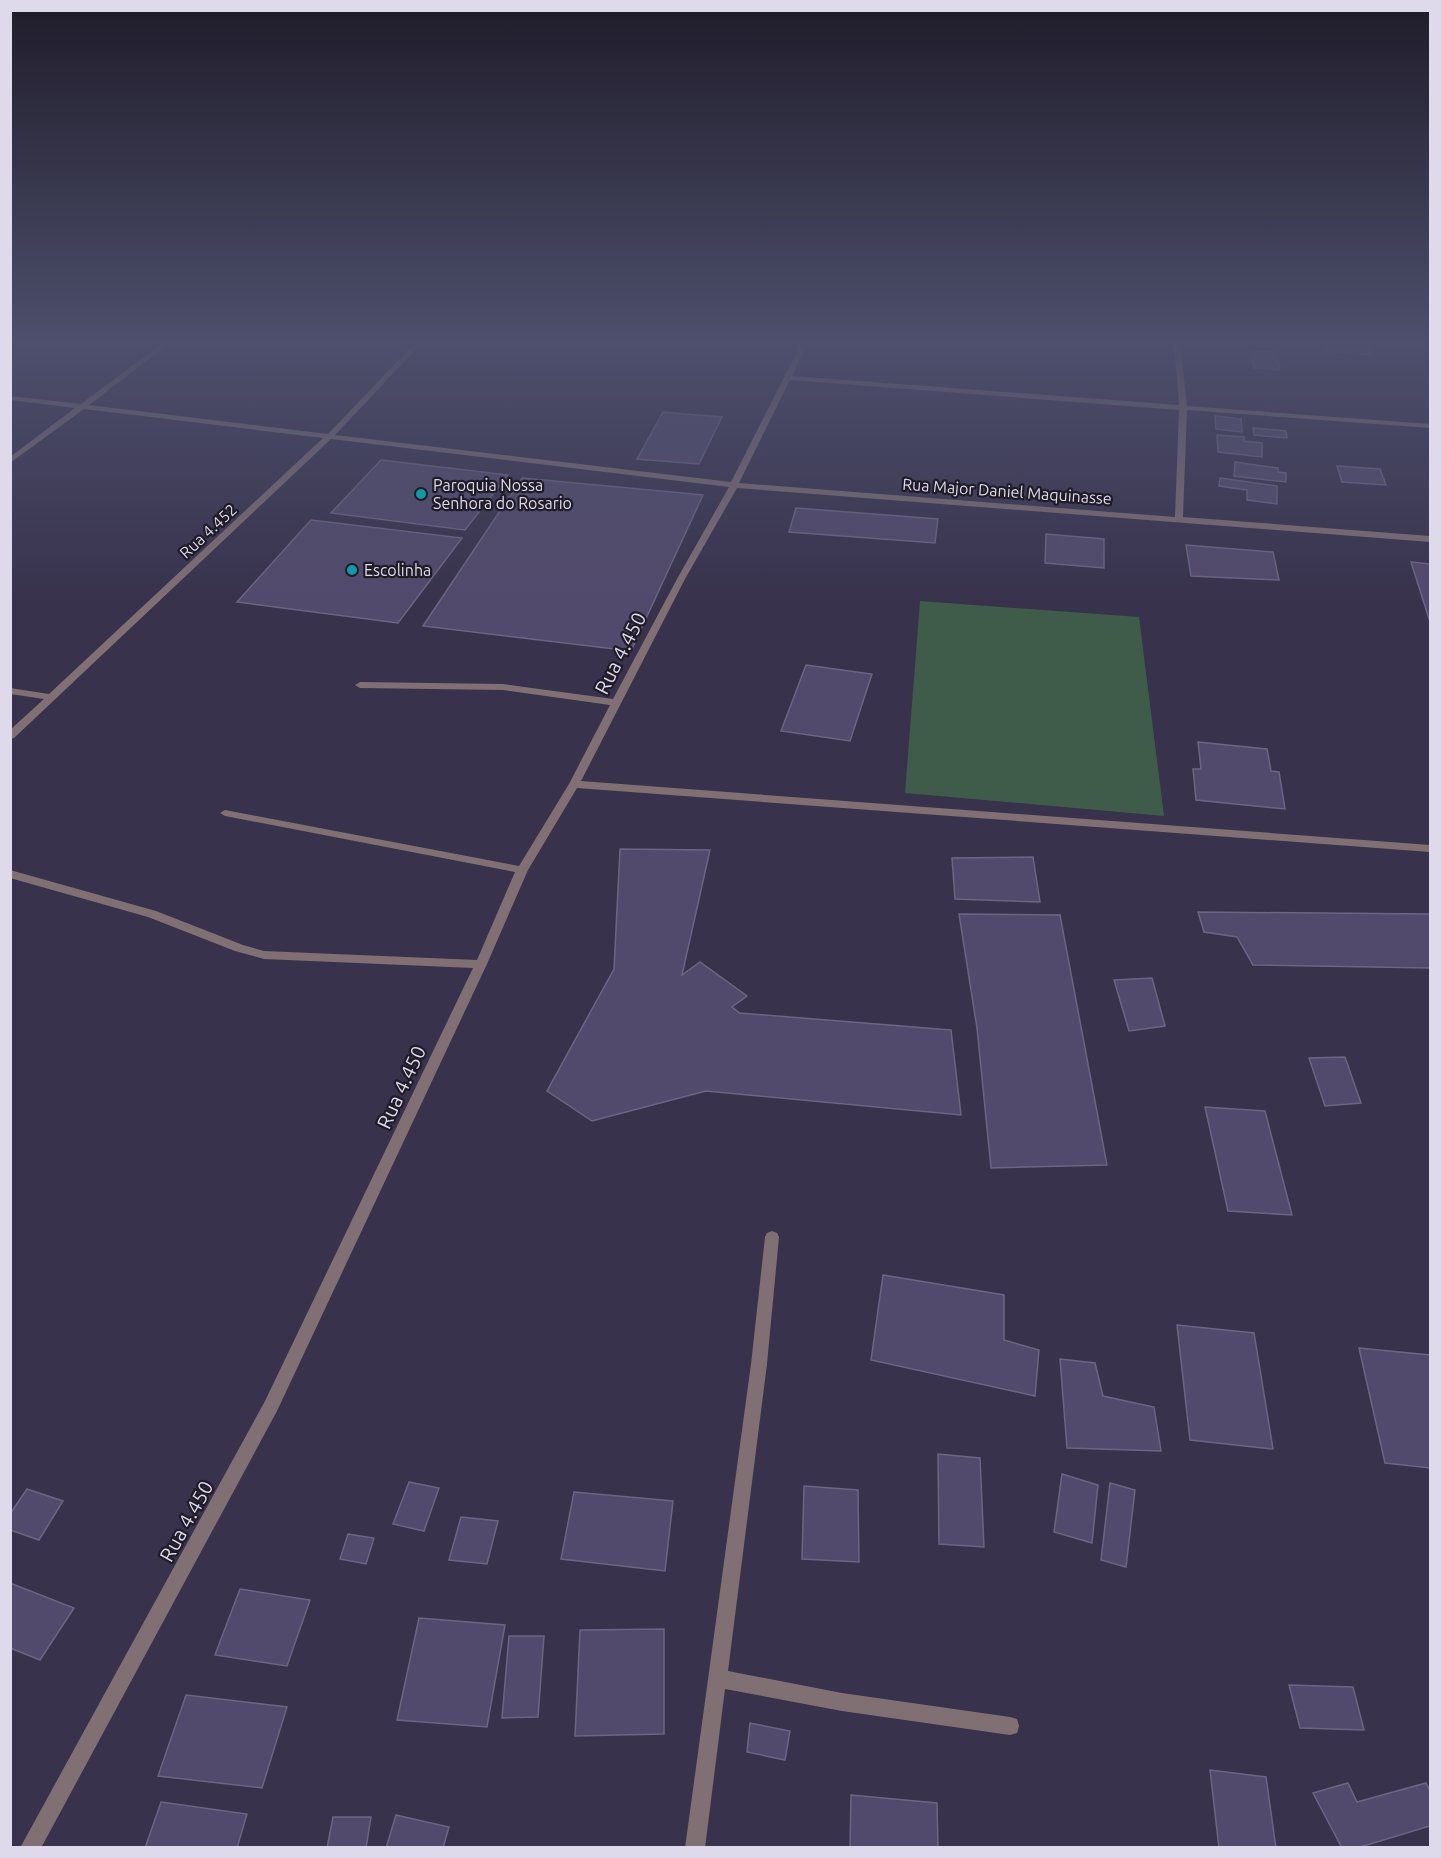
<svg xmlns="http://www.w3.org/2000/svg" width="1441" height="1858" font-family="Ubuntu,sans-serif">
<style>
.green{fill:#3f5b49}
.building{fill:#524a6c;stroke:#6c6582;stroke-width:1.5}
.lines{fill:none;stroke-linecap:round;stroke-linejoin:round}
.street{fill:#807074;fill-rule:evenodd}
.culture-dot{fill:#0f9aa8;stroke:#1f1c28;stroke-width:2}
.labels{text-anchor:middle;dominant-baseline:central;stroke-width:4.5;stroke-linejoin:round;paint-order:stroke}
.far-poi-label{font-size:16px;fill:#dedaeb;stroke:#1f1c28;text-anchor:start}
.far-street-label{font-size:16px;fill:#dedaeb;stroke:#1f1c28}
.street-label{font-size:20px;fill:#dedaeb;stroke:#1f1c28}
</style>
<rect width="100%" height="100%" fill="#38324c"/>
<path class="green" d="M920,601L1139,617L1164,816L905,793Z"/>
<g class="building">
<path d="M1323,342H1361L1363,348L1371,349L1372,355L1325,351Z"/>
<path d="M1250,351L1276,352L1280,370L1254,368Z"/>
<path d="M663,412L722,417L699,464L637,459Z"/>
<path d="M1215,416L1241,419L1242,432L1216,429Z"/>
<path d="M1253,428L1286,431L1287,438L1254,435Z"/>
<path d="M1217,435L1244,437V441L1262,443V457L1218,452Z"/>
<path d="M381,460L415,464L508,475L465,530L331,513Z"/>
<path d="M1235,462L1278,468V472L1286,473V482L1234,476Z"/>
<path d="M1337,466L1380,469L1386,485L1342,482Z"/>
<path d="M522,478L703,495L631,651L423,626Z"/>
<path d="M1220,478L1277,486V504L1247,500V490L1219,486Z"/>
<path d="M796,508L938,519L935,543L789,532Z"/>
<path d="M311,520L462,538L398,623L237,602Z"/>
<path d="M1046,534L1104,539V568L1045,563Z"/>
<path d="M1186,545L1273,552L1279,580L1191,576Z"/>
<path d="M1411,562L1430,564V622Z"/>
<path d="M806,665L872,674L850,741L781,731Z"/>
<path d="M1198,742L1267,749L1271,771L1279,772L1285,809L1196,800L1193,769H1201Z"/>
<path d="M620,849L710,850L682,975L700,962L747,996L732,1007L740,1013L951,1030L961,1115L706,1091L592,1121L547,1091L614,969Z"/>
<path d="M1033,857L1040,902L955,899L952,858Z"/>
<path d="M1198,912L1430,914V968L1253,965L1237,937L1204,932Z"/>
<path d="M959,914L1060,915L1107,1165L991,1168L977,1028Z"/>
<path d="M1152,978L1165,1026L1129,1031L1114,980Z"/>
<path d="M1345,1057L1361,1103L1325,1106L1309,1058Z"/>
<path d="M1205,1107L1265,1111L1292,1215L1228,1211Z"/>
<path d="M883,1275L1004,1295V1340L1039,1350L1035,1396L871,1360Z"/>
<path d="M1177,1325L1254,1333L1273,1449L1190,1440Z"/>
<path d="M1359,1348L1430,1355V1468L1385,1463Z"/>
<path d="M1060,1359L1095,1363L1103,1396L1154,1407L1161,1451L1067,1448Z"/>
<path d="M938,1454L980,1458L984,1547L939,1544Z"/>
<path d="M1062,1474L1098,1485L1092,1543L1054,1532Z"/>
<path d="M409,1482L439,1488L424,1531L393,1524Z"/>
<path d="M1110,1483L1135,1490L1126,1567L1101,1560Z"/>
<path d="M804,1486L858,1490L859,1562L802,1559Z"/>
<path d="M27,1489L63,1501L39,1540L10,1530V1514Z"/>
<path d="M574,1492L673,1501L665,1571L561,1559Z"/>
<path d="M461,1517L498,1521L487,1564L449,1560Z"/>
<path d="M348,1534L374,1538L366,1564L340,1559Z"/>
<path d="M10,1583L74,1608L40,1660L10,1648Z"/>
<path d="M240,1589L310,1600L287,1666L215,1655Z"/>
<path d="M419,1618L505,1625L487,1727L397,1720Z"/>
<path d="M664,1629V1734L575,1736L580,1630Z"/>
<path d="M509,1636H544L538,1717L502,1718Z"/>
<path d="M1289,1685L1353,1687L1364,1730L1300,1728Z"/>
<path d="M186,1695L287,1707L262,1788L158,1776Z"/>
<path d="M750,1723L790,1731L785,1760L747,1752Z"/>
<path d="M1210,1770L1266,1777L1276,1848H1219Z"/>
<path d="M1348,1783L1357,1802L1426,1783L1430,1791V1826L1357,1848H1342L1313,1793Z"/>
<path d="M851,1795L937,1803L938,1848H850Z"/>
<path d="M161,1802L247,1814L237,1848H145Z"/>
<path d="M396,1815L449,1827L443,1848H386Z"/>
<path d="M333,1817H371L366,1848H327Z"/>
</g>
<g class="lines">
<g class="street">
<path d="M164,342H171L89,405L328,434L416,342H423L335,435L731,482L802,342H808L792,376L1179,405L1174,342H1180L1187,406L1430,424V428L1187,410L1183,517L1430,536V542L737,488L685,579L581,781L1430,845V852L577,788L528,870L487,964L277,1411L41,1848H20L265,1401L473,968L264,959L235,951L148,917L10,878V870L156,911L243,945L264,951L477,960L515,872L225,816L220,813L225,810L519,866L569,784L610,705L503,690L360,688L355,685L360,682L503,684L613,699L677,579L729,487L331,439L14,738L10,739V730L44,699L10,694V688L49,694L323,438L84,409L10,463V457L75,408L10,400V396L81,404ZM790,380L1179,410L1175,517L739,483Z"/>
<path d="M772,1231L777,1233L779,1237L767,1364L728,1671L842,1693L1010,1717L1017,1719L1019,1726L1017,1733L1010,1735L842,1711L725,1689L705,1848H685L751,1364L765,1237L767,1233Z"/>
</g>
</g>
<linearGradient id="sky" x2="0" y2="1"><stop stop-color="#1f1c2a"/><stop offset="0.57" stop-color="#4d4f6c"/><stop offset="1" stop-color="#4d4f6c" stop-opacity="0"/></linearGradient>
<rect width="1441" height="602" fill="url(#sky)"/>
<g class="culture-dot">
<circle cx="421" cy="494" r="6"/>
<circle cx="352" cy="570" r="6"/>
</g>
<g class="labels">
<g class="far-poi-label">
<text x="433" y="485">Paroquia Nossa<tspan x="433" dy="18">Senhora do Rosario</tspan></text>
<text x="364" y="570">Escolinha</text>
</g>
<g class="far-street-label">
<text transform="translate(1007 491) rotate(4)">Rua Major Daniel Maquinasse</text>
<text transform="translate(208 531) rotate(-43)">Rua 4.452</text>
</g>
<g class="street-label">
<text transform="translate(620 653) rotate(-63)">Rua 4.450</text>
<text transform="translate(401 1087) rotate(-65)">Rua 4.450</text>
<text transform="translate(186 1521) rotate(-61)">Rua 4.450</text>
</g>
</g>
<rect width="1441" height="1858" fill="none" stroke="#dedaeb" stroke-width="24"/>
</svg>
